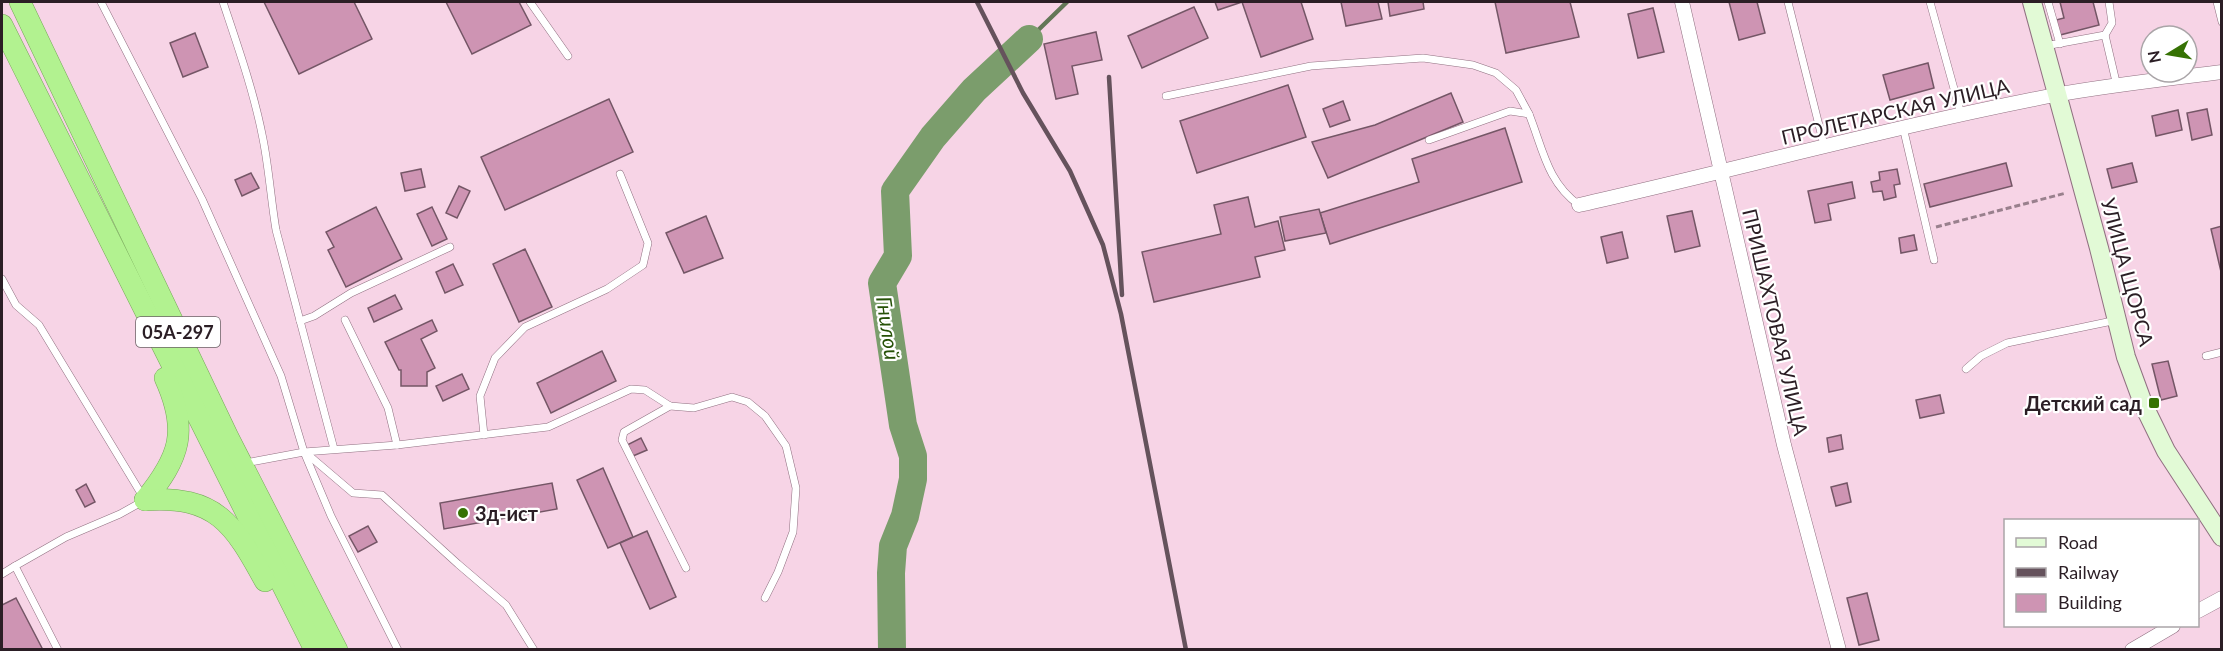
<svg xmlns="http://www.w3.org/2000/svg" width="2223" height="651" font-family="Lato,sans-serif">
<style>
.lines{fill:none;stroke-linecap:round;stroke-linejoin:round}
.stream{stroke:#637757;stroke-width:4.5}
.river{stroke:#7b9d6c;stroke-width:28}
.building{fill:#ce94b3;stroke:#745666;stroke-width:1.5}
.service-casing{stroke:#907081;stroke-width:8}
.minor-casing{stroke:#907081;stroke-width:15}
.secondary-casing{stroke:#907081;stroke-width:20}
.trunk-casing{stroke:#76a659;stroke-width:22}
.path{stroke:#99808d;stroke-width:3;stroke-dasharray:6 3;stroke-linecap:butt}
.service{stroke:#fff;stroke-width:7}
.minor{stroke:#fff;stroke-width:14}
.secondary{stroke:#e2fad6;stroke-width:18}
.trunk{stroke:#b2f290;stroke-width:21}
.rail{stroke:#65525c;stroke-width:4.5}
.poi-dot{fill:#367204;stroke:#fff;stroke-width:2}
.labels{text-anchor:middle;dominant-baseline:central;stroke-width:4.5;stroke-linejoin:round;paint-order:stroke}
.shield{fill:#fff;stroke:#6b6266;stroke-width:1.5}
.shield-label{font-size:18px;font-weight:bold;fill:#2b1e25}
.street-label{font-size:20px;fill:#2b1e25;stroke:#fff}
.poi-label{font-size:20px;font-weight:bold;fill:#2b1e25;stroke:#fff;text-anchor:end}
.water-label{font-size:21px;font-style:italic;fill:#265107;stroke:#fff}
</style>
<rect width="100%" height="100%" fill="#f7d4e6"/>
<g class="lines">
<path class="stream" d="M1029,39L1067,2"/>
<path class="river" d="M892,650L891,573L893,546L905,516L913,479V456L903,425L882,283L898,256L895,191L933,137L974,90L1029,39"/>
</g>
<g class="building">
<path d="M264,2H354L372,39L299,74Z"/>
<path d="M446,2H519L531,25L472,54Z"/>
<path d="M1215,2H1301L1313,39L1261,57L1242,2L1218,10Z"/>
<path d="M1341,2H1378L1382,19L1346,26Z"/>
<path d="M1388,2H1423L1424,9L1390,16Z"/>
<path d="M1495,2H1570L1579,37L1506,53Z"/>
<path d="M1729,2H1757L1765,33L1739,40Z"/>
<path d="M2060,2H2093L2099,25L2060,35L2056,20L2064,18Z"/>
<path d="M1194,7L1208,38L1142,68L1128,36Z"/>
<path d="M1653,8L1664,52L1638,58L1628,14Z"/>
<path d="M1096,32L1102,60L1072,66L1078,94L1056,99L1044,44Z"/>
<path d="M195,33L208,67L183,77L170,43Z"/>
<path d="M1928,63L1934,88L1890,100L1883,75Z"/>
<path d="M1288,85L1306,137L1197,173L1180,121Z"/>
<path d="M1451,93L1463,122L1328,178L1312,142L1375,125Z"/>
<path d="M609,99L633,152L505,210L481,157Z"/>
<path d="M1343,101L1350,120L1330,127L1323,109Z"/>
<path d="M2207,109L2212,135L2192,140L2187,113Z"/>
<path d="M2178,110L2182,130L2156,136L2152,116Z"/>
<path d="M1505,128L1522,182L1330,244L1320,213L1419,182L1412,159Z"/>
<path d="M2006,163L2012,186L1930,207L1924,184Z"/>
<path d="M2132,163L2137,182L2112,188L2107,169Z"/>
<path d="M421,169L425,187L405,191L401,173Z"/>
<path d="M1897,169L1900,184L1894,185L1896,197L1884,200L1882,191L1873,192L1871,182L1880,180L1879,172Z"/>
<path d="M251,173L259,188L242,196L235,180Z"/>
<path d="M1852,182L1855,198L1828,204L1831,220L1815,223L1808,191Z"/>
<path d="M459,186L470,191L457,218L446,213Z"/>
<path d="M1248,197L1255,227L1278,221L1285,250L1255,257L1260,277L1154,302L1142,252L1221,234L1214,205Z"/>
<path d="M376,207L402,259L346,287L328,250L334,247L326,232Z"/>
<path d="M432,207L447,239L432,246L417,214Z"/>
<path d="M1319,209L1326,233L1285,241L1280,217Z"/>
<path d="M1692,211L1700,246L1675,252L1667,216Z"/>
<path d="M706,216L723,258L684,273L666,233Z"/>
<path d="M2222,226V276L2211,229Z"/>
<path d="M1622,232L1628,258L1607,263L1601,237Z"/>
<path d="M1914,235L1917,250L1901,253L1899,238Z"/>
<path d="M525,249L552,307L519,322L493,264Z"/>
<path d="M453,264L463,285L445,293L436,272Z"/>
<path d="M395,295L402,309L374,322L368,308Z"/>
<path d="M432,320L437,331L421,339L435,368L427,372V386H401V370H399L385,342Z"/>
<path d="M602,351L616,381L551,413L537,383Z"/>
<path d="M2168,361L2177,396L2161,400L2152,364Z"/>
<path d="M462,374L469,389L443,401L436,386Z"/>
<path d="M1940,395L1944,413L1920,418L1916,400Z"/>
<path d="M1841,435L1843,449L1829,452L1827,438Z"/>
<path d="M641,438L647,450L633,456L627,445Z"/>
<path d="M603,468L633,537L608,548L577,480Z"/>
<path d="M552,483L557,509L444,529L440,503Z"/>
<path d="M1847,483L1851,502L1836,506L1831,487Z"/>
<path d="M86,484L95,502L85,507L76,490Z"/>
<path d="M368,526L377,542L358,552L349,536Z"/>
<path d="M647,531L676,597L650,609L620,543Z"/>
<path d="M1867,593L1879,640L1859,645L1847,598Z"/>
<path d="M16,598L43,650H2V605Z"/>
</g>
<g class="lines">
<defs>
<g id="service">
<path d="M101,2L202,199L281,376L304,452L331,516L398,650"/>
<path d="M223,2C238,47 254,92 263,139C269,169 271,200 276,230L334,449"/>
<path d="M530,2L568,56"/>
<path d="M1788,2L1824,145"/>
<path d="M1930,2L1961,114"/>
<path d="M2048,2L2060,44"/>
<path d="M2217,2L2222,22"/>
<path d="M2105,35L2112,23L2109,2"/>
<path d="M2045,46L2105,35L2117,86"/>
<path d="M1166,96L1311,66L1423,58L1473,65L1496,73L1516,90L1529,114"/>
<path d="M1903,127L1934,260"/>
<path d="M1429,140L1510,111L1529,114C1543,149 1547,182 1579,205"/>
<path d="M2,279L16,305L39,325L145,500L120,514L66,537L15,566L58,650"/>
<path d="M345,320L388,408L397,445"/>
<path d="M300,321L314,316L351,293L450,247"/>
<path d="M2206,356L2222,352"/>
<path d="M1966,369L1981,356L2007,343L2117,320"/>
<path d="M670,406L624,432L622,440L686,568"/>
<path d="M484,435L480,396L495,358L525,327L607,289L643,265L648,243L620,174"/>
<path d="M306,453L353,493L382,495L458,564L506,605L534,650"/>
<path d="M245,463L304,452L397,445L548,427L631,389L645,390L670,406L694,408L732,397L748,402L765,416L786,446L796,488L793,532L778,572L765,598"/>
<path d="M2,574L15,566"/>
</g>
<g id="minor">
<path d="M1682,2L1784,445L1839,650"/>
<path d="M1579,205C1738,169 1895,126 2055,95C2110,85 2166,79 2222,72"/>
<path d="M2198,611L2222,598"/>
<path d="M2132,650L2173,626"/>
</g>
<path id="secondary" d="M2032,2L2099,248L2126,357L2144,406L2166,451L2222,537"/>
<g id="trunk">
<path d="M20,2L228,437L337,650"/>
<path d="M2,25L315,650"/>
<path d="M145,500C180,457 189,431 165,378"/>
<path d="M145,500C216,495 234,524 265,581"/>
</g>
</defs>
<use href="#service" class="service-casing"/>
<use href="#minor" class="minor-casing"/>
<use href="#secondary" class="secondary-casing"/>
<use href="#trunk" class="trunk-casing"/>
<path class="path" d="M1936,227L2066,193"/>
<use href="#service" class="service"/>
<use href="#minor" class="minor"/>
<use href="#secondary" class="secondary"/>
<use href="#trunk" class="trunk"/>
<g class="rail">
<path d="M977,2L1023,93L1070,171L1103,245L1121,314L1186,650"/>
<path d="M1109,77L1122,295"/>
</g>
</g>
<g class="poi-dot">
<rect x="2148" y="397" width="12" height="12" rx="3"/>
<circle cx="463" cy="513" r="6"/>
</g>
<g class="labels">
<rect class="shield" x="136" y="317" width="84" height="30" rx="4.5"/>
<g class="shield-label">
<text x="178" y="332">05А-297</text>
</g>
<g class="street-label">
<text transform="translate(1895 111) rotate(-13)">ПРОЛЕТАРСКАЯ УЛИЦА</text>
<text transform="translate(2128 272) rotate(75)">УЛИЦА ЩОРСА</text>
<text transform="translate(1776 322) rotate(77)">ПРИШАХТОВАЯ УЛИЦА</text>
</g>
<g class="poi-label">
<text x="2142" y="403">Детский сад</text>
<text x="475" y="513" text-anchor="start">3д-ист</text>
</g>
<g class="water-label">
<text transform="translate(889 328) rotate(82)">Гнилой</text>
</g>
</g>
<rect width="2223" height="651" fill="none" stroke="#2b1e25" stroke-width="6"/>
<rect x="2004" y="519" width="195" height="108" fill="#ffffff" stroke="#aaa5a8" stroke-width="1.5"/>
<rect x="2016" y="538" width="30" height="9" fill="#e2fad6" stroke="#aaa5a8" stroke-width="1.5"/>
<text x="2058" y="549" font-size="18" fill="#2b1e25">Road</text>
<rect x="2016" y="568" width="30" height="9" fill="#65525c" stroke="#aaa5a8" stroke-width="1.5"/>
<text x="2058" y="579" font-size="18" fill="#2b1e25">Railway</text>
<rect x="2016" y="594" width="30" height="18" fill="#ce94b3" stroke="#aaa5a8" stroke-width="1.5"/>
<text x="2058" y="609" font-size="18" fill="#2b1e25">Building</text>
<g transform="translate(2169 54) rotate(259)"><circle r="28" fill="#ffffff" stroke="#aaa5a8" stroke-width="1.5"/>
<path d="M0-4.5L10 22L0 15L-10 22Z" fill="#367204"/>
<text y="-9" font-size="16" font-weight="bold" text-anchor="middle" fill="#2b1e25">N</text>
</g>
</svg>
